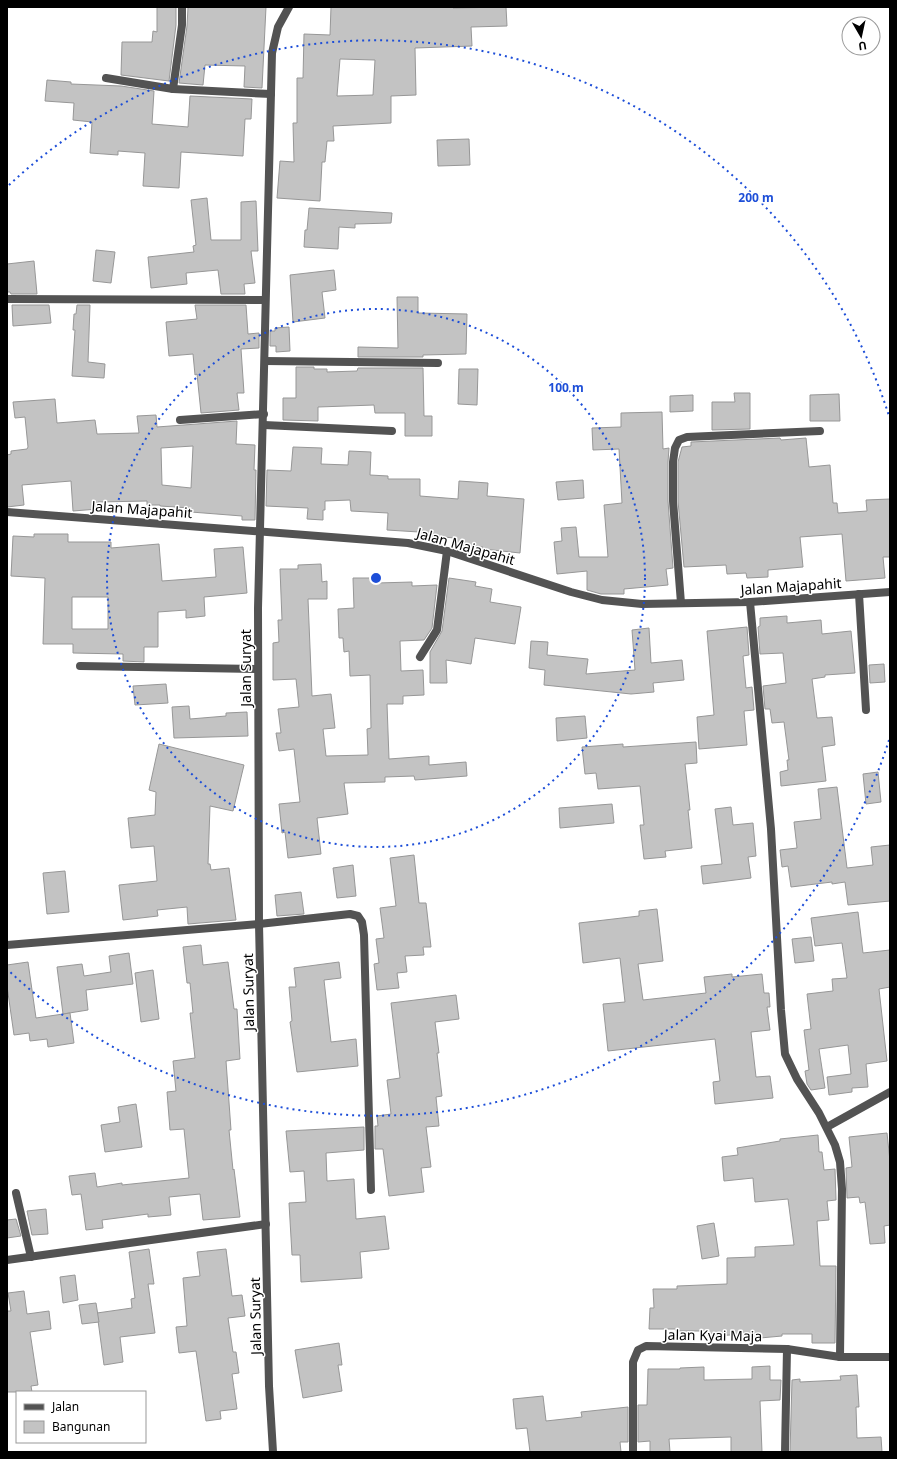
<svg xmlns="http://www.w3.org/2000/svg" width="897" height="1459" font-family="'Noto Sans',sans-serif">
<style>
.building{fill:#c3c3c3;stroke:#979797;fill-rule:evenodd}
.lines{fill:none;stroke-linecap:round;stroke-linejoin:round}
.minor{stroke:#535353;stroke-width:8}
.ring{fill:none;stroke:#1d4ed8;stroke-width:2;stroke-dasharray:2 4}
.labels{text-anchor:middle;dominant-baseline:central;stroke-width:3;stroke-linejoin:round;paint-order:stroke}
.street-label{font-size:14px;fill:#000;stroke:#fff}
.centre{fill:#1d4ed8;stroke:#fff;stroke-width:2}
.ring-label{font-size:12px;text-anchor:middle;font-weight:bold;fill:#1d4ed8;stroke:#fff;stroke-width:3;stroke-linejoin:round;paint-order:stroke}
</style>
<rect width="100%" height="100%" fill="#fff"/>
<g class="building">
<path d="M157,7H176V25L169,81L121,75L122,42H152L153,31L157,32Z"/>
<path d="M188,7H266L262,88L244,87L245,66L205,65L203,85L179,83L187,26Z"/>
<path d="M331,7H453V8L506,7L507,26L471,27L472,46L415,48L416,95L391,96V123L333,126L334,141H327L325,162H322L320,201L277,198L280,161L294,162L293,123H297V78H303L304,34L330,35ZM340,59L375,60L373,95L337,96Z"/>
<path d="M47,80L71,82V84L121,86L154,91L152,124L188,127L190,96L252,99L251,119H245L243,156L181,152L179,188L143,186L145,153L118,151V155L90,153L92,122L73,120L74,103L45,101Z"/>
<path d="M469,139L470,165L438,166L437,140Z"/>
<path d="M207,198L211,240H241V202L256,201L258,251H251L255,283L244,284L245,294H221L218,270L186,273L187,284L151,288L148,257L194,252L193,246L196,245L191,200Z"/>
<path d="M309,208L392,213L391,223L355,224V228L339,227L338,249L304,247L305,230H307Z"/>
<path d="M96,250L115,252L111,283L93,281Z"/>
<path d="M34,261L37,294H11L10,292H7V264Z"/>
<path d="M334,270L336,290L322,292L325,318L293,322L290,275Z"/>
<path d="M397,297H418V313L467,314L466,354L423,355V357H358V347L398,348Z"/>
<path d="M12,305H49L51,323L13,326Z"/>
<path d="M77,305H90L88,362L105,364L104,378L72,376L75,330H73L74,314H76Z"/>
<path d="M195,305H246L248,334L259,333V348L241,349L244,393H237L239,410L201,413L197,374L195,375L193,354L169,356L166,322L197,319Z"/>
<path d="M289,327L290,351L276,352V346H270V331H275V328Z"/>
<path d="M296,367H314V369H327V372L357,371L358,368H423L424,416H432V436H405V413H375L374,405L318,407V421L283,420V398H296Z"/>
<path d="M459,369H478L477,405L458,404Z"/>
<path d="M734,393H750V429L712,430V402H735Z"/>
<path d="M839,394L840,421H810V395Z"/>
<path d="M693,395V411L670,412V396Z"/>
<path d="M55,399L57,423L95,420L97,434L139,433L137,416L156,415L157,427L237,421L236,444L255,445L254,470H256L255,520H242V516L191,512V508L160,506V505H147V501L98,502V509L73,511L71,481L22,485L24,505L7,507V455L11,454V451L27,449L28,447L25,417L15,418L13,402ZM193,446L191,488L162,485L161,448Z"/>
<path d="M662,412L663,449L669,448L668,462V501L673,568L666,569L668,585L624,589V594H601L587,590V571L557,574L554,542L562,541L561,528L576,527L579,557H608L604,505L622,503L619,449L593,450L592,428L621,427V413Z"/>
<path d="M780,438L781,440L806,438L809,467L830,465L833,503H837L838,513L867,511L866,500L890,499V557H883L885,578L846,581L842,534L800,537L803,567L768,570V577L747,578L746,573L727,574L726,565L684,567L678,501V462L682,447L691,446V442Z"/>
<path d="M293,447L322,448L321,464L348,465L349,451L371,452L370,475L388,476V479H420V496L458,499L459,481L488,483L487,496L524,499L520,553L483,549V547L454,545L455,538L419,535V532L387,530L388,513L351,511L350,500L325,501V510H323V520L307,519L308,508L266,506L267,470L291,471Z"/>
<path d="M583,480L584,498L558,500L556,482Z"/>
<path d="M34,534H68V542H111V548L159,544L162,581L216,577L214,549L243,547L247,593L204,597L205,616L186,618V610L158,612V647H144V662L123,661V654L73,653V644H43L45,578L11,576L13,536L34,537ZM72,597H108V629H72Z"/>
<path d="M321,564L322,582L327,581V599H308L312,696L331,694L335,728L323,729L326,756L368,755L367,729L371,728L370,675L350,676L349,651L344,652L343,638H339L338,609L354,608L353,578H377V583L412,582V586L437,585L432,628L424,640L400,641L401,671L423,670L424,695L403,696V704H387L389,759L429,756V765L466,762L467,776L415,780L414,776L385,777V782L344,783L348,814L317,818L321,854L288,858L285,832L282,833L279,804L300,802L294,749L279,751L276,733H281L278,709L299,707L296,679L273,680V643L279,642L278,620H282L280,569H298V565Z"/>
<path d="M449,578L476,582L475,586L492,589L490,602L521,607L515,644L475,638L471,664L446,660L447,683H430V652L442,631Z"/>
<path d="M787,616V623L821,620L822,634L851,631L855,673L825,675V677L812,679L817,718L832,717L835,745L822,747L826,781L781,786L780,772L788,770L787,760H789L784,722L772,723L770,709H765L763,686L786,683L783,653L760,654L758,627L760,626V618Z"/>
<path d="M747,627L749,655L743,656L746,688L752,687L754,710L744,711L747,745L699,749L697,717L714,715L707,631Z"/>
<path d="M649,628L651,663L682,660L684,680L653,683L654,692L631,694L544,685L545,670L529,668L531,641L548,642L547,655L588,659L586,674L635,670L632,630Z"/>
<path d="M884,664L885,682L870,683L869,665Z"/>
<path d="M166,684L168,703L135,705L133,686Z"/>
<path d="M189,706L190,719L226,716V713L247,712L248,736L174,738L172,707Z"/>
<path d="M585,716L587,738L557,741L556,718Z"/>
<path d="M696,742L697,763L685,764L690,810H688L692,848L665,851L666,857L644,859L640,825H644L640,786L598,789L596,773L585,774L582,747L623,744V747Z"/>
<path d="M159,744L244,765L233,811L210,806L208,864H210L211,870L229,868L236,920L188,924L187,907L157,910L158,916L123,920L119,885L157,881L154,846L131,848L128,818L155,815L156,792L149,790Z"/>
<path d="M878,772L881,802L866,804L863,774Z"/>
<path d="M837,787L847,868L873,865L871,847L890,845V901L848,905L845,882L832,884V882L791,887L788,866L782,867L780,850L797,848L794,822L821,819L818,789Z"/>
<path d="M612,804L614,823L560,828L559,808Z"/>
<path d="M731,807L733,825L753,823L756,856L748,857L751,878L703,884L701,866L722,864L715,809Z"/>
<path d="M414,855L419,903H426L431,947H423L424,955L405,956L407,972L397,973L399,988L377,990L374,964L379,963L376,939L384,938L380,908L396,906L390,858Z"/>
<path d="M353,865L356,896L337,898L333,868Z"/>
<path d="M65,871L69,912L47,914L43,873Z"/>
<path d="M301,892L304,914L277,916L275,895Z"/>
<path d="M657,909L663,961L638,964L643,1000L706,993L704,977L732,974V977L762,974L764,993H769L770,1007H767L770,1030L751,1032L756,1077L770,1076L773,1098L715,1104L713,1082L720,1081L715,1039L608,1051L603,1004L625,1002L620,958L583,963L579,923L639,916V911Z"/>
<path d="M858,912L863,953L890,950V987L879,989L887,1061L866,1064L868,1087L852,1088V1092L829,1095L827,1077L851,1074L848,1045L819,1049L825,1088L811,1090L807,1084L805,1071L809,1070L804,1030L811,1029L807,994L833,991L832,979L847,978L842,943L815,946L811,918Z"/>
<path d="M811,937L814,961L795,963L792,939Z"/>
<path d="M201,945L203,965L228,962L234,1009H237L240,1059L226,1061L231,1130H229L233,1170L234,1169L240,1217L203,1220L200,1194L169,1197L171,1215L148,1217V1214L102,1220L103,1228L86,1230L81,1194L72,1195L69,1176L95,1173L97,1187L122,1183V1185L189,1178L184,1129L170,1130L167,1092L176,1091L173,1061L195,1058L190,1013H193L190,983H187L183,947Z"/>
<path d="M129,953L133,984L86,990L88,1010L63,1014L57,967L82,964L84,976L111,972L109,956Z"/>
<path d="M28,962L36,1018L70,1013L74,1043L48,1047L47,1039L30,1041L29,1033L14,1035L7,986V965Z"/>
<path d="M339,962L341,978L324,980L331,1042L356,1039L358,1066L297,1072L290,1022L292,1021L289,987H296L294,968Z"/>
<path d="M153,970L159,1019L141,1022L135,973Z"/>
<path d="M456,995L459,1019L435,1022L439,1053H437L442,1096L436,1097L439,1126L426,1127L431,1167L421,1168L424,1192L389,1196L383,1149H375V1126H378L377,1116L391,1114L387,1080L400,1078L391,1003Z"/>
<path d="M136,1104L142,1147L105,1152L101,1125L120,1122L118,1107Z"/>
<path d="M364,1127V1150L326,1153L327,1181L354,1179L356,1219L385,1216L389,1249L360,1252L362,1278L301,1282L300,1255H292L289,1203L306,1202L304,1171L290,1172L286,1131Z"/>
<path d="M887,1133L890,1161V1225L884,1226L885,1243L870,1244L865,1202L860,1203L859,1197L847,1198L846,1168L852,1167L849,1137Z"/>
<path d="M818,1135L819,1152H822L824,1170L835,1169L836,1200L827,1201L829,1220L817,1221L820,1266H836L835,1343H812V1334H782V1336L749,1339H731V1335L708,1336V1331H676V1329H649L650,1308H654L653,1289H677V1286L727,1284V1258L755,1257V1247L794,1245L788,1199L755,1202L753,1178L724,1181L722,1157L738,1155L737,1148L780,1141V1139Z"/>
<path d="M46,1209L48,1234L32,1235L27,1211Z"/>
<path d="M16,1219L21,1236L7,1238V1220Z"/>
<path d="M714,1223L719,1256L702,1259L697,1226Z"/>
<path d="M149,1249L154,1284H148L155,1333L120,1337L123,1362L104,1365L97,1313L132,1308L131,1299L135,1298L129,1252Z"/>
<path d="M226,1249L232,1296L242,1295L245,1316L228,1318L233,1352H236L239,1373L232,1374L237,1409L220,1411L221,1419L206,1421L196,1351L179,1353L176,1327L187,1326L183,1278L200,1276L197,1252Z"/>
<path d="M75,1275L78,1300L63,1303L60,1277Z"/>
<path d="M24,1291L27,1314L49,1311L51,1329L30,1332L38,1385L31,1386L32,1392H7V1311H11L8,1293Z"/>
<path d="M96,1303L99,1322L82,1324L79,1305Z"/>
<path d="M339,1343L342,1365H338L342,1391L303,1398L295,1350Z"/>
<path d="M770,1366V1380H781L780,1400L760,1401L762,1452H731V1437L669,1439L670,1452H650V1441L638,1442V1405H647L648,1369H680V1368L704,1367V1380L752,1379V1367Z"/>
<path d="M857,1375L859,1407H856L857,1438L881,1437L882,1452H790L792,1380L800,1379V1382L841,1380L840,1376Z"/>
<path d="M543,1396L546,1421L582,1417L581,1412L628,1407V1442H620L621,1452H530L527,1428L516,1429L513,1399Z"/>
</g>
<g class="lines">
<g class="minor">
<path d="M106,78L173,89L271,94"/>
<path d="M173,89L182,25V7"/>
<path d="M7,299L265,300"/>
<path d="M265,361L438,363"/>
<path d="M180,420L264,414"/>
<path d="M264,425L392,431"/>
<path d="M7,512L408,543L447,551L571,592L602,600L642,604L750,602L890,592"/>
<path d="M859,594L866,710"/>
<path d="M750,602L771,829L781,1010L785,1054L797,1079L819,1113L835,1145L840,1162L842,1189L840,1357"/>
<path d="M681,603L673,501V462L675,448L679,440L687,437L820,431"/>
<path d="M420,657L437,630L447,551"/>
<path d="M80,666L258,669"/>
<path d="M7,945L259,924L350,914L358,916L362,922L364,935L371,1190"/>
<path d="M827,1127L890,1092"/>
<path d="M16,1193L31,1257"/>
<path d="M7,1260L266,1224"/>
<path d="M273,1452L269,1386L259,924L258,608L272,53L278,27L289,7"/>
<path d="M633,1452V1362L638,1350L646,1346L787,1349L840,1357H890"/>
<path d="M785,1452L787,1349"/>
</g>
</g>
<g class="ring">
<circle cx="376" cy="578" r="269"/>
<path d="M889 740A538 538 0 0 1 9 971M9 185A538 538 0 0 1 889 416"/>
</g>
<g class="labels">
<g class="street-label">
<text transform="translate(142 509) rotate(4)">Jalan Majapahit</text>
<text transform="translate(466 546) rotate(16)">Jalan Majapahit</text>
<text transform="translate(791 586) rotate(-4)">Jalan Majapahit</text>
<text transform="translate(245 668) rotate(-90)">Jalan Suryat</text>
<text transform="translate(248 992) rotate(-91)">Jalan Suryat</text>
<text transform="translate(255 1316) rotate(-91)">Jalan Suryat</text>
<text transform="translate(713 1335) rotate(1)">Jalan Kyai Maja</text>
</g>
</g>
<circle cx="376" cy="578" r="6" class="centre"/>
<g class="ring-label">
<text x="756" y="202">200 m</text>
<text x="566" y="392">100 m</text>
</g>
<rect width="897" height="1459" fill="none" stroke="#000000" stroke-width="16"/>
<rect x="16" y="1391" width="130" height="52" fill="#ffffff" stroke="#999999"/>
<rect x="24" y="1404" width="20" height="6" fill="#535353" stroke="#999999"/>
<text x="52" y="1411" font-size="12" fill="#000000">Jalan</text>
<rect x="24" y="1421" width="20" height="12" fill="#c3c3c3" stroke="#999999"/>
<text x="52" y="1431" font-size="12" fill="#000000">Bangunan</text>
<g transform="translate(861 36) rotate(171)"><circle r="19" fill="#ffffff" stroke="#999999"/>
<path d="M0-3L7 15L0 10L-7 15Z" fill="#000000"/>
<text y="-6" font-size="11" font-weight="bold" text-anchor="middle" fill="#000000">U</text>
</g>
</svg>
